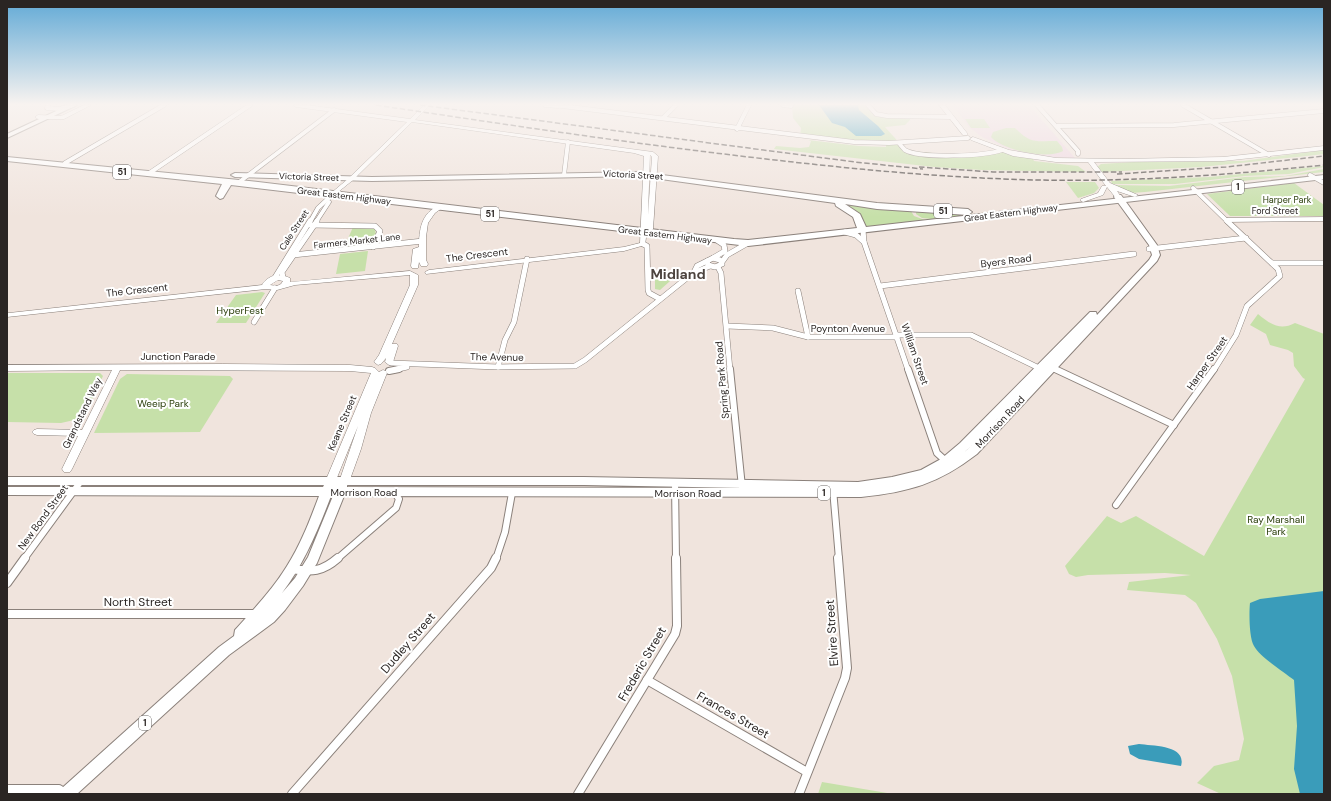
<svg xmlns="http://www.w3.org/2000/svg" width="1331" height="801" font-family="'DM Sans',sans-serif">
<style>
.education{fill:#eed5e0}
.green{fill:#c6e0a9}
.water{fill:#3a9cba}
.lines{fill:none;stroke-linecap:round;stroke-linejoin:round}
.street-far3-casing{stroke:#8b817b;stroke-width:5}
.street-far2-casing{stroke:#8b817b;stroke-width:6}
.street-far1-casing{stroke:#8b817b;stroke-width:8}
.street-casing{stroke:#8b817b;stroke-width:10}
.secondary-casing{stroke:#8b817b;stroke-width:1}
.primary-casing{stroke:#8b817b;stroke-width:2}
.highway-casing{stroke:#8b817b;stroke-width:2}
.street-far3{stroke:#fff;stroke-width:4}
.street-far2{stroke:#fff;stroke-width:5}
.street-far1{stroke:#fff;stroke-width:6}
.street{stroke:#fff;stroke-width:8}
.secondary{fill:#fff;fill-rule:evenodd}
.primary{fill:#fff;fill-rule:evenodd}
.highway{fill:#fff;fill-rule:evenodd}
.rail{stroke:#514b48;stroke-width:1.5;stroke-dasharray:5.5 2.5;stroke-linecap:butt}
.labels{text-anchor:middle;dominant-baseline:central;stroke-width:4;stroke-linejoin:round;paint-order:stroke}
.shield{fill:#fff;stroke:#6a6665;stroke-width:1}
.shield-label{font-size:9px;font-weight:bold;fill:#2a2523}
.far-street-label{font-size:9px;fill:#2a2523;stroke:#fff}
.far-park-label{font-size:9px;fill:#293d09;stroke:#fff}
.street-label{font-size:10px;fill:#2a2523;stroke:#fff}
.park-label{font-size:10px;fill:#293d09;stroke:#fff}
.near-street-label{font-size:12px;fill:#2a2523;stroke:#fff}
.district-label{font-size:14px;font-weight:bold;fill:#4c433e;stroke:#fff}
</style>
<rect width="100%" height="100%" fill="#f0e4dd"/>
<path class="education" d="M955,105H1029L1075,158L1040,157L1009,149L982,137L969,127L954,107Z"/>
<g class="green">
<path d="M792,105H868L876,114L910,117V120L905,125L885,127L904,148L911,151L944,154H990L1002,150L1033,159L1034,161L1078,166L1086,172L982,170L934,167L774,149L776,146L800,148L809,147L811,141L808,140L859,146L886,147V144L800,136L801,128L793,118Z"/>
<path d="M965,119H984L990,128H971Z"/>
<path d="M1006,128H1015C1031,144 1035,141 1057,141L1062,147L1063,151C1048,160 1002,150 991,137L993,132Z"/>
<path d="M1324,150V154L1307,156L1201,167L1102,172L1097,167L1101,164L1150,161H1243Z"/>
<path d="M1324,166V167L1289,174L1245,176L1175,184H1112L1111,181L1209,177Z"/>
<path d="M1324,169V172L1145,192L1131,193L1113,185L1169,186L1245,177L1285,176Z"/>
<path d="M1066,182H1095L1099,188L1094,193L1078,198Z"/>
<path d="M1294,183L1324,205V216H1230L1207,194Z"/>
<path d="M835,203L911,211L914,216L925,220L864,229L863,224Z"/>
<path d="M916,211L974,214L975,216L931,219L922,218L916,214Z"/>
<path d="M353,227L375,228L376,235L369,245L344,248Z"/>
<path d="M368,251L365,271L336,274L340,254Z"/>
<path d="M655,273L678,274L660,290L655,289Z"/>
<path d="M262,292L265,293L246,323H216L236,295Z"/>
<path d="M1258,314C1270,324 1280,331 1295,323L1324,334V794H1221L1197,783L1214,766L1239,760L1244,739L1232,676L1217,639L1196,603L1185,595L1127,590L1129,582L1191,575L1165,573L1088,575L1076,577L1069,574L1065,566L1107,516L1121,523L1136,516L1204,556L1305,379L1303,378L1294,366L1293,353L1288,350L1270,345L1266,334L1250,325Z"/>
<path d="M7,373H100L103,376L83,418L61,423L7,422Z"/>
<path d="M127,374L230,376L233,379L200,432L94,433L120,379Z"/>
<path d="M822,782L893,794H818Z"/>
</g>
<g class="water">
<path d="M819,105H858L859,110L878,126L885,134L881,136H856L845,127L832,123Z"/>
<path d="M1324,591V794H1300L1294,769L1297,726L1294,680C1284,672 1260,657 1254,646C1249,638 1249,612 1250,603L1260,599Z"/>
<path d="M1139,744C1153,746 1187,745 1181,766L1139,759L1130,754L1128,746Z"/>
</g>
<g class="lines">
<defs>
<g id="street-far3">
<path d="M48,105L47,108L60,109L73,105"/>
<path d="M545,105L558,106"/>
<path d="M554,105L854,142L889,143L968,138"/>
<path d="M783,105L791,106"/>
<path d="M868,105L876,114L887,116L951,117"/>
<path d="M1037,105L1078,151V154"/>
<path d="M1183,105L1269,155"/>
<path d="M663,118L676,105"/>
<path d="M1057,126L1174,125L1324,111"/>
<path d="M737,129L749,105"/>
<path d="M899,143C901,146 903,148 905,150C921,159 985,156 1002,150"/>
<path d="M65,163L164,105"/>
<path d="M148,174L250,105"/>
<path d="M564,175L568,142"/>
<path d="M1310,175L1324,183"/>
<path d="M238,183L334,110"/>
<path d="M1193,188L1228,222"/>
<path d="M1226,220L1324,219"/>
<path d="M310,222L318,208L332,195"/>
<path d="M316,222L329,202"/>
</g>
<g id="street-far2">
<path d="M311,225L375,226L380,231L373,247"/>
<path d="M863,230L864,242L908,370"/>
<path d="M845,232L856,235L864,242"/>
<path d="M643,244L647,246L648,290L649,293L660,299"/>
<path d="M1149,249L1246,238"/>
<path d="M293,255L423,241"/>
<path d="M713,258L720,260L722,264L715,267L708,265L707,261Z"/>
<path d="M713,258L725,251L724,245L718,241"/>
<path d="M722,262L727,255L748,243"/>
<path d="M1272,263H1324"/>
<path d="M718,267L721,273L730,370"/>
<path d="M694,272L697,266L707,261"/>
<path d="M283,278L282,272L317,221"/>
<path d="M274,279L310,221"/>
<path d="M880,286L1134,254"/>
<path d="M798,291L808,337"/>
<path d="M254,322L275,288"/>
<path d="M727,326L773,328L808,337H897"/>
<path d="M897,335H971L1043,370"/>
<path d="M391,363L498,367L575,366L585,360L693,273L710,266"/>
<path d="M1049,366L1057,370"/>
<path d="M498,367L505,340L514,322L527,259"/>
<path d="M394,370L407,367"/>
<path d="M1214,370L1236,335L1247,306L1280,276L1278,269L1227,221"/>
</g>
<g id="street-far1">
<path d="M730,369L742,487"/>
<path d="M908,369L937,453L948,463"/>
<path d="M1041,369L1043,370"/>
<path d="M1055,369L1174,425"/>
<path d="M389,371L399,369"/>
<path d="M675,483L676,559"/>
<path d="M833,489L839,559"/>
<path d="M1116,505L1214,369"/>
<path d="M24,559L81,481"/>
<path d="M337,559L396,508L399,499L394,492"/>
<path d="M496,559L505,532L512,493"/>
</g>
<g id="street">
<path d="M292,569C312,572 322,572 338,558"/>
<path d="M7,583L25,558"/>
<path d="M7,614H256"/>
<path d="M647,680L807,772"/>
<path d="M7,789H59L66,794"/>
<path d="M292,794L491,568L496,558"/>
<path d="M578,794L675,634L677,626L676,558"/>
<path d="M799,794L845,678L847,668L838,558"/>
</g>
<g id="secondary">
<path d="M84,105H91L64,119H38L35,117L38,115L61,116Z"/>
<path d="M293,105H307L410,119L424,105H430L415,120L653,152L658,156L653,229L650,231L647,230L645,245L624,251L426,274L425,272L429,270L624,247L640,243L644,156L634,153L412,122L353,180L332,197L329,195L330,194L349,178L407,122L296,107ZM650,155L652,157L648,215Z"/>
<path d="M939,105H945L967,133V135H963Z"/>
<path d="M973,137L1009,150L1056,158L1120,159L1223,157L1324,146V150L1223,161L1094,162L1110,183L1138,195L1135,197L1117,191L1121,197L1116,198L1107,187L1103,195L1083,202L1080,200L1081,199L1098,193L1102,186H1106L1088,162H1056L1013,156L971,140L970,139Z"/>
<path d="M439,206L442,208L435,213L428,223L426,237V260L428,264L427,266H421L419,262L418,268H412L411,266L413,249L419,247C419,231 421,212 439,206Z"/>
<path d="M410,271L418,275V285L392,344H397L398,346L393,362L389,365L385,362L386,358L381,364L378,365L374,362L379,355L410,285V275L295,285L277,290L266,289L7,317V313H9L262,285C268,275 279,273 290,278V282ZM278,280L283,281L281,284L277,286L270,285Z"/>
<path d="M223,364L350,365L372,367L375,368L379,372L383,370L386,371L387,373L371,413L361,449L348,485L344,486L340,485L339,482L358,426L334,485L330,486L326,485L325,482L371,373L350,371L120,370L72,469L70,472H64L62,469L78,436L37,435L34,434L32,432L34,430L37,429L82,430L112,370L7,371V365Z"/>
</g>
<g id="primary">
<path d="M69,105H77L7,138V134Z"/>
<path d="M1115,195H1121L1157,245L1160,255L1157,261L977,454C938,484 909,492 861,497L344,496L317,563L303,586L285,610L274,622L229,655L77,794H58L61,789L219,647L234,636L235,630C254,609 273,589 287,566C301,544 310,520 319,496L7,495V487H323L324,485H7V477H584L858,482L892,477L921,470L941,459L960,443L1090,312H1096L1097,315L1149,260L1152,255L1149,245L1114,197ZM1075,338L969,448L963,453L968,449ZM347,485H584L747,488L347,487ZM331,496H333L308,557L295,578L282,593C304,564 318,530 331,496Z"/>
</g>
<path id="highway" d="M7,157L249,181L734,239L748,240L857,228L853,217L836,206L835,203L639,176L372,181L235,177L231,175L235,173L372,177L639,172L877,203L968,209L972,212L968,215L877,209L845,204L860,214L866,227L1324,175V179L748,246L231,185L223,198L220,199L216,196L222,184L7,161Z"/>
</defs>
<use href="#street-far3" class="street-far3-casing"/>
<use href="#street-far2" class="street-far2-casing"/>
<use href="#street-far1" class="street-far1-casing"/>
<use href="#street" class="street-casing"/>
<use href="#secondary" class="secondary-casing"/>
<use href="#primary" class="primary-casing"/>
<use href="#highway" class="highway-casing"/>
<use href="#street-far3" class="street-far3"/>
<use href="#street-far2" class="street-far2"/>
<use href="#street-far1" class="street-far1"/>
<use href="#street" class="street"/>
<use href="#secondary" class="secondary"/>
<use href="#primary" class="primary"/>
<use href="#highway" class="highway"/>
<g class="rail">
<path d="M376,105C509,125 641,145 775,160C862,170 949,178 1037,180C1133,182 1228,175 1324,165"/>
<path d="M420,105L855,162L923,169"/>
<path d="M919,167L993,172H1122"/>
<path d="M1117,174L1226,167L1324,156"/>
</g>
</g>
<linearGradient id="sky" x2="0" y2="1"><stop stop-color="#62aad6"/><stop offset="0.48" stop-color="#f8f3f0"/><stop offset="1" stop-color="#f8f3f0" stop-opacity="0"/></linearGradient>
<rect width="1331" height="217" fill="url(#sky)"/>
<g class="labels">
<g class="shield">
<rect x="113" y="165" width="18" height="14" rx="3"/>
<rect x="1232" y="180" width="12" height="14" rx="3"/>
<rect x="934" y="204" width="18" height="14" rx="3"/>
<rect x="481" y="207" width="18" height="14" rx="3"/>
<rect x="818" y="486" width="12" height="14" rx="3"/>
<rect x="139" y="716" width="12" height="14" rx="3"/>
</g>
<g class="shield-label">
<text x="122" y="172">51</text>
<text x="1238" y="187">1</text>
<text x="943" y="211">51</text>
<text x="490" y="214">51</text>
<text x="824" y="493">1</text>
<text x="145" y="723">1</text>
</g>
<g class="far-street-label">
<text transform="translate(633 175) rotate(3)">Victoria Street</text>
<text transform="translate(309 177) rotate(2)">Victoria Street</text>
<text transform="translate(344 196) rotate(7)">Great Eastern Highway</text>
<text x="1275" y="211">Ford Street</text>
<text transform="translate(1011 213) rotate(-7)">Great Eastern Highway</text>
<text transform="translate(294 230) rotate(-57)">Cale Street</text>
<text transform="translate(665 235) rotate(7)">Great Eastern Highway</text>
<text transform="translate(357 241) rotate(-6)">Farmers Market Lane</text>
</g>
<g class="far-park-label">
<text x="1287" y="200">Harper Park</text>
</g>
<g class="street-label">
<text transform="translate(477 255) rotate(-7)">The Crescent</text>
<text transform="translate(1006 261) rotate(-7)">Byers Road</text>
<text transform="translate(137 290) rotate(-6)">The Crescent</text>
<text x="848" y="328">Poynton Avenue</text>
<text transform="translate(915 354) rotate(71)">William Street</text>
<text x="178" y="356">Junction Parade</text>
<text transform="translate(497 357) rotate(1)">The Avenue</text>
<text transform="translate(1207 363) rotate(-55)">Harper Street</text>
<text transform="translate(722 380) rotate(-95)">Spring Park Road</text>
<text transform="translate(82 413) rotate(-64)">Grandstand Way</text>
<text transform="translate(1000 422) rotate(-47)">Morrison Road</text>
<text transform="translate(342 423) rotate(-67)">Keane Street</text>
<text x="364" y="492">Morrison Road</text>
<text x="688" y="493">Morrison Road</text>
<text transform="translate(43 517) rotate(-54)">New Bond Street</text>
</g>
<g class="park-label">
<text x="240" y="310">HyperFest</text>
<text x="163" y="403">Weeip Park</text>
<text x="1276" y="519">Ray Marshall<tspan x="1276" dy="12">Park</tspan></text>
</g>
<g class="near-street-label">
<text x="138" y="602">North Street</text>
<text transform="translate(832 633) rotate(-94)">Elvire Street</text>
<text transform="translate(408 643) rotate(-49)">Dudley Street</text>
<text transform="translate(642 664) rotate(-60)">Frederic Street</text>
<text transform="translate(733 715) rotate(30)">Frances Street</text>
</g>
<g class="district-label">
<text x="678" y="274">Midland</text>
</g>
</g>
<rect width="1331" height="801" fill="none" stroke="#2a2523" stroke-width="16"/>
</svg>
